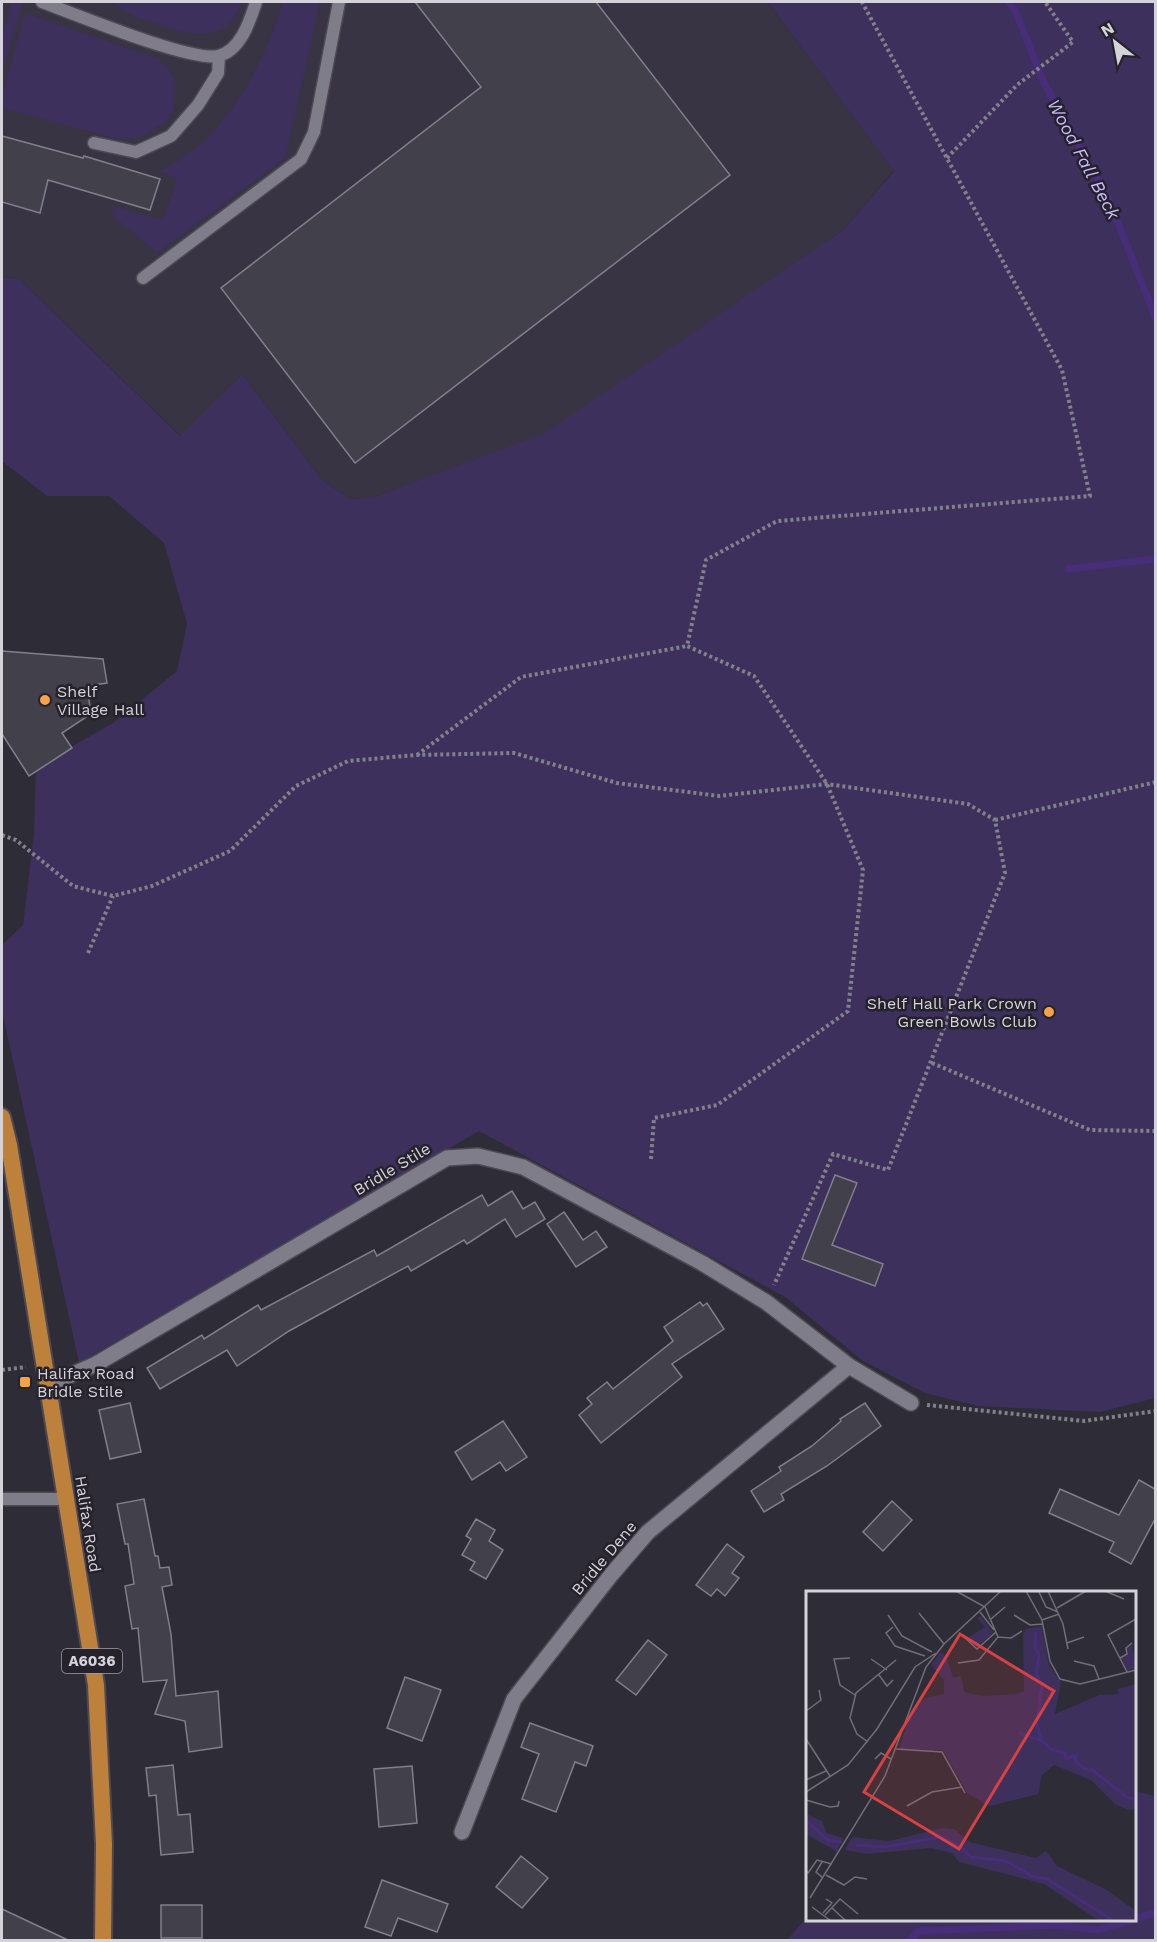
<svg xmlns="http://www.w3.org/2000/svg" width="1157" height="1942" font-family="'Work Sans',sans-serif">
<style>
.built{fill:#383444}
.green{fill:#3d305c}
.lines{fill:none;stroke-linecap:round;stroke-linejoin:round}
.stream{stroke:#482e7a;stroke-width:7}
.building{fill:#42404a;stroke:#817f8b;stroke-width:1.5}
.service-casing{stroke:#4c4953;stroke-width:15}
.minor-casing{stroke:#4c4953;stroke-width:18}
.trunk-casing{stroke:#4c4953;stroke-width:20}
.path{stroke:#828189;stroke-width:4;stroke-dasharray:3 3;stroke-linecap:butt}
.service{stroke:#7f7d89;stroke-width:12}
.minor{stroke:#7f7d89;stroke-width:15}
.trunk{stroke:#be813c;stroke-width:16}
.poi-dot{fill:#f6a247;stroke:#25222c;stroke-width:2}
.labels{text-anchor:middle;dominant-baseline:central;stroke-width:5;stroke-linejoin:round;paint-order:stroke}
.shield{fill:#25222c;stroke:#a09ea6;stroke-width:1.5}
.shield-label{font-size:15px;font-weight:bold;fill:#d4d3da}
.poi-label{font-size:16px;fill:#d4d3da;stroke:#25222c;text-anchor:start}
.street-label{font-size:16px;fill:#d4d3da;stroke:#25222c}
.water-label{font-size:18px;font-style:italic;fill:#cbbbfd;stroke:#25222c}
.inset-river{fill:none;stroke:#482e7a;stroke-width:3}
.inset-road{fill:none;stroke:#706f78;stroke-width:1.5}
.view{fill:#d64243;fill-opacity:0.15;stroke:#d64243;stroke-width:3}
.inset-edge{fill:none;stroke:#d4d3da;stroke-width:3}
</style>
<rect width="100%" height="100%" fill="#2e2c36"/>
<path class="built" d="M2,2H768L894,170L843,230L545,434L374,497L351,499L323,481L242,374L181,436L19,279L2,277Z"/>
<g class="green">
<path d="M11,2H23L2,72V37Z"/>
<path d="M114,2H241C227,47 189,35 155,23C140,18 125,15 114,2Z"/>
<path d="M283,2H320L285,158L157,253L112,215L114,207L163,220L177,179L160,171C225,140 263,67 283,2Z"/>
<path d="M768,2H1155V1398L1100,1412L978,1406L925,1393L863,1361L785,1297L479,1131L79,1363L2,1011V945L23,925L34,834L36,767L113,723L177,671L187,624L164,543L109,496H47L2,461V277L19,279L180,436L242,374L323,481L351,499L374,497L545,433L843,230L894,171Z"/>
<path d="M25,13L158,59L169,70L175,81V94L173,109L168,120L140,137L122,140L2,108V97Z"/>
<path d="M1135,1791L1155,1796V1940H787L807,1917L808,1920H1134Z"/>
</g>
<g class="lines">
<g class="stream">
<path d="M1008,2L1015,10L1044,83L1109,200L1156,319"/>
<path d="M1068,569L1156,559"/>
<path d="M1134,1919L1156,1913"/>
<path d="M910,1940L919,1931L1057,1925L1097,1930L1133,1920"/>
</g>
</g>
<g class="building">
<path d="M415,2H596L730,175L355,463L221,288L481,87Z"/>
<path d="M2,136L83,158L84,156L160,179L150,210L48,180L40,213L2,202Z"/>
<path d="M2,651L103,659L107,683L87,686L91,714L62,733L72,748L29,776L2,734Z"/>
<path d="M835,1175L857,1183L832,1245L883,1264L875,1286L802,1259Z"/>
<path d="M512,1191L523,1209L535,1202L545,1219L516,1237L505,1219L467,1244L464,1240L411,1271L408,1266L289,1331L237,1366L227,1350L160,1389L147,1368L202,1335L204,1339L258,1305L261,1310L374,1250L377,1256L482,1195L488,1206Z"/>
<path d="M564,1212L583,1240L596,1231L607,1247L576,1267L547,1224Z"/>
<path d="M700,1302L703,1306L707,1303L724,1329L672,1364L682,1377L601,1443L579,1415L592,1404L587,1398L607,1382L613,1389L673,1341L664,1327Z"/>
<path d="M130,1403L141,1452L110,1459L99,1410Z"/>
<path d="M865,1403L881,1426L827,1466L781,1494L784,1500L764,1512L751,1491L781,1471L779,1467L812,1446L841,1421L840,1419Z"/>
<path d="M503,1421L527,1457L506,1471L500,1462L472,1480L455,1452Z"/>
<path d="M1139,1480L1155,1489V1519L1131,1564L1109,1552L1114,1542L1049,1513L1060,1489L1119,1515Z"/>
<path d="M144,1499L155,1556H158L160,1568L169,1567L172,1585L162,1587L171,1634L176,1696L218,1691L222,1747L189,1752L185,1721L155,1714L167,1680L143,1682L138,1628L132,1629L125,1586L134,1584L128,1544H125L117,1504Z"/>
<path d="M892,1501L912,1520L883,1551L863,1532Z"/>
<path d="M476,1519L495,1530L489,1541L503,1550L486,1579L470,1570L475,1562L462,1555L471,1539L466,1536Z"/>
<path d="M727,1544L744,1557L732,1573L739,1578L725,1596L717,1589L711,1596L696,1585Z"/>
<path d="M648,1640L667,1655L636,1695L616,1680Z"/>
<path d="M405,1677L441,1690L422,1741L387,1728Z"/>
<path d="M530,1723L593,1746L586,1766L575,1762L556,1812L522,1799L539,1754L521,1747Z"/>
<path d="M173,1765L178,1815L190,1814L193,1852L161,1855L156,1795L149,1796L146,1768Z"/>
<path d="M412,1766L417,1823L379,1827L374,1769Z"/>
<path d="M521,1856L548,1878L522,1908L496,1887Z"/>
<path d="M382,1880L448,1904L437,1932L398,1918L391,1936L365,1927Z"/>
<rect x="161" y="1905" width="41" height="33"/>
<path d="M2,1909L70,1941H2Z"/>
</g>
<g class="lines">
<defs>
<g id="service">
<path d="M42,2C75,14 190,62 218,56C241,51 250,20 256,2"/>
<path d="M94,143L136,152L171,136L198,105L218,73L219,56"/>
<path d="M143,278L301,159L314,132L339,2"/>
<path d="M2,1499H66"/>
</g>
<g id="minor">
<path d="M48,1385L96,1364L447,1158L478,1156L523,1167L702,1263L766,1302L849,1366L911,1403"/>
<path d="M462,1832L514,1699L611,1575L648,1532L849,1366"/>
</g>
<path id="trunk" d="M2,1117L9,1145L96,1685L104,1844L103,1940"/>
</defs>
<use href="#service" class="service-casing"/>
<use href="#minor" class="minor-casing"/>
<use href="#trunk" class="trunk-casing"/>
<g class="path">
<path d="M947,158L1017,85L1073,42L1045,2"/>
<path d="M417,755L521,677L687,646"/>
<path d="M995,820L1156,782"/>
<path d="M2,835L16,840L73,886L113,896L152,886L230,851L296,786L348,761L416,755L514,753L617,783L719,796L827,784L968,804L995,820L1005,873L888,1170L833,1154L774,1285"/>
<path d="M88,953L113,896"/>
<path d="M932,1063L1090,1130L1156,1131"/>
<path d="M651,1159L654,1118L717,1105L848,1011L863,870L827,784L754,676L687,646L706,560L777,521L1090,496L1062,370L862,2"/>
<path d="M2,1370L26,1367"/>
<path d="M927,1405L1084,1421L1156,1411"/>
</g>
<use href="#service" class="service"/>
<use href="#minor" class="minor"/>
<use href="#trunk" class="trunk"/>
</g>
<g class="poi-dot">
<circle cx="45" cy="700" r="6"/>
<circle cx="1049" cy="1012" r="6"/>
<rect x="19" y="1376" width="12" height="12" rx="3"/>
</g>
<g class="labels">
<rect class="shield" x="62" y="1649" width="60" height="24" rx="4.5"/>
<g class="shield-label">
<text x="92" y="1661">A6036</text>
</g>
<g class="poi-label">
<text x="57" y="691">Shelf<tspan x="57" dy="18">Village Hall</tspan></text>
<text x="1037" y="1003" text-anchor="end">Shelf Hall Park Crown<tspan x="1037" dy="18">Green Bowls Club</tspan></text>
<text x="37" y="1373">Halifax Road<tspan x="37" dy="18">Bridle Stile</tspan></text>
</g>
<g class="street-label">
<text transform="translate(392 1169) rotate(-31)">Bridle Stile</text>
<text transform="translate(88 1524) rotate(81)">Halifax Road</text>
<text transform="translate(604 1558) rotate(-50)">Bridle Dene</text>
</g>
<g class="water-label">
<text transform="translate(1084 159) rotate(62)">Wood Fall Beck</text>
</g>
</g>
<g transform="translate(806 1591)">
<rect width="330" height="330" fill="#2e2c36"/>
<path d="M175,25L187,42L171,56L163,46L179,36L171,27ZM236,35L243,74L255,91L249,123L293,104L312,103V98L330,93V218L322,219L309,213L285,189L248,174L236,184L232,203L184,215L161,202L137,159L93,158L105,122L119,107L138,103V89L125,74L135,61L141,67L147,87L155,85L158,101L177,105L211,103L218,100L217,43L220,38ZM326,52L330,78L321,80L315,67L322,64L320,58ZM0,223L16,230L21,242L37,247L31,261L0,243ZM136,237L148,238L164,251L230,267L240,260L251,275L301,299L330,320V330H293L238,293L153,271L146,262L125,257L61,263L39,259L46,246L83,250Z" fill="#3d305c"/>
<path class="inset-river" d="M230,41L229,57L233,64L230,83L236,93L231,133L235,149L246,159L259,162L260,168L270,164L269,170L279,178H285L322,207L330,208M213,142L235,149M2,231L22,249L36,251M50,254L79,256L134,246L155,256L165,266L200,270L228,286L241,288L308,330"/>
<path class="inset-road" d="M150,0L179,16L192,46L173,69L152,72M220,0L236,29L244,70L254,88L274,93L330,79M242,0L257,33L262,58M299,0L318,8M233,1L240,16L252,21M251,17L280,0M174,21L188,39M113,22L138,53M82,24L96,45L126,61M208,24L224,34L237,33M185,28L199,16M236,29L253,23M87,36L80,42L89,55L119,65M157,45L171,58L190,41M192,46L205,47L216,40M261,52L278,46M44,67L28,68L34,94L49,104M314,67L321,63L320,57L326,52M65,68L81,79M268,70L288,75L293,88M321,81L302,44L330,28M73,84L81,95L87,89M0,120L15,109L13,99M0,148L24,185M62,151L51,143L44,127L50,102L90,69M90,158L136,161L159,202M69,168L75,162L85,168M0,189L20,180M0,201L42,174L71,138L109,76L130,62M0,209L24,216L32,215L33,210M101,215L126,201L156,196M16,271L10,281L17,287M0,280L2,282L11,269L26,273M20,284L38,294L49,286L61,288M4,307L79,185L120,76L138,53L195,0M6,316L25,330M26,317L40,330M17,322L26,312L20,308M19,324L34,308L52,323"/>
<path class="view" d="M154,43L248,100L153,258L58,201Z"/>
<rect width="330" height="330" class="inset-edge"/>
</g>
<rect width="1157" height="1942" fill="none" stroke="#d4d3da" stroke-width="6"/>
<g transform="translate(1115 42) rotate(329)" stroke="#25222c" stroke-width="4.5" paint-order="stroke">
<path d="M0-4.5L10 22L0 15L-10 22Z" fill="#d4d3da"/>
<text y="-9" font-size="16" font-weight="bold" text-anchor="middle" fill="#d4d3da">N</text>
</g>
</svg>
